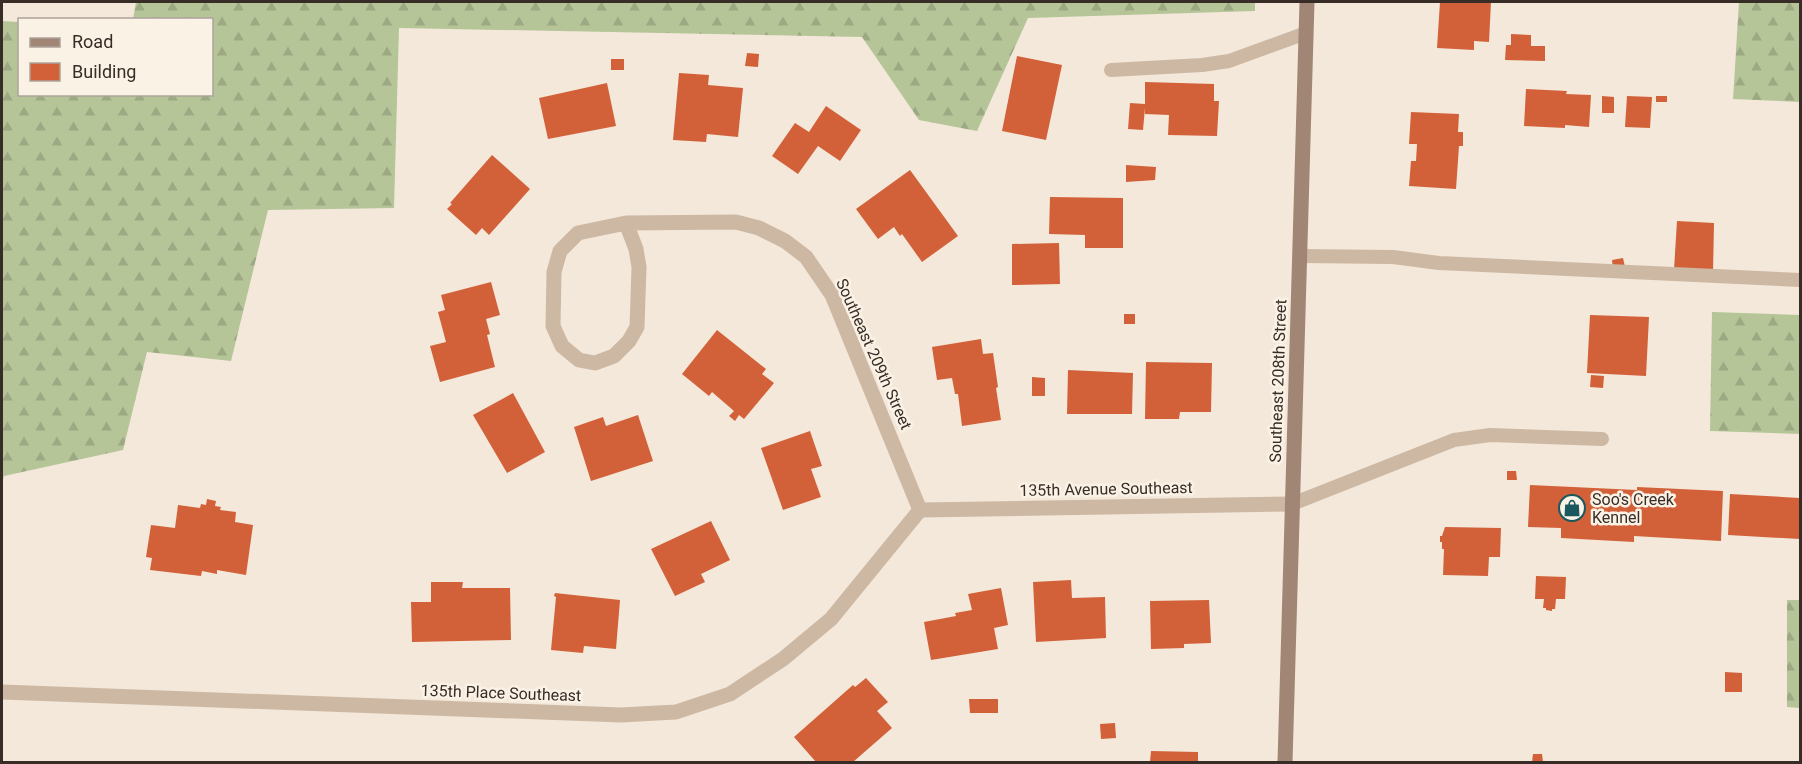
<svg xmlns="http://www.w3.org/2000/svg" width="1802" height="764" font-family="Roboto,sans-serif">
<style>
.forest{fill:url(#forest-firs)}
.building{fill:#d26139}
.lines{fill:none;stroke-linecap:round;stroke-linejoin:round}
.lane{stroke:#cdb8a4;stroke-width:14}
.street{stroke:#cdb8a4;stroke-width:15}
.secondary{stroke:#a18675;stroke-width:15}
.labels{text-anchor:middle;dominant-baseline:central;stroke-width:5;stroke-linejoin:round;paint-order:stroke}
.street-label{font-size:16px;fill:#382c27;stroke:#fbf2e6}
.poi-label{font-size:16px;fill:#382c27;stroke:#fbf2e6;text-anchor:start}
</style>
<defs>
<pattern id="forest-firs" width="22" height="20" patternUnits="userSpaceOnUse" patternTransform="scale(1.5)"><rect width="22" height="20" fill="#b5c598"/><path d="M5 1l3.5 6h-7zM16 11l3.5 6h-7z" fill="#9ca983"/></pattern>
</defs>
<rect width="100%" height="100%" fill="#f4e8da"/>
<g class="forest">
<path d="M136,2H1255V11L1028,18L977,131L919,120L862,37L399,28L394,208L268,210L231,361L147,352L123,450L4,476L2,482V21L19,22L20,94H212V20L133,19Z"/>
<path d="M1739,2H1800V102L1733,99Z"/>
<path d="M1712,312L1800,315V434L1710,431Z"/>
<path d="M1787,600H1800V708L1787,707Z"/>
</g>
<g class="building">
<path d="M1440,2H1491L1489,42L1474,41V50L1437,48Z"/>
<path d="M1511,34L1531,35V46H1545V61L1505,60L1506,45H1511Z"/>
<path d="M747,53L759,54L758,67L745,66Z"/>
<path d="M1017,56L1062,65L1046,140L1002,131Z"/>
<rect x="611" y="59" width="13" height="11"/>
<path d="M679,73L709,75L708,85L743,88L738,137L707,134L706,142L673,140Z"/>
<path d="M1145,82L1214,84V101H1219L1217,136L1168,135L1169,115L1145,114V108L1143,130L1128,129L1130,103L1145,104Z"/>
<path d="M607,83L616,126L548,139L539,98Z"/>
<path d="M1526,89L1567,91L1566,94L1591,95L1589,127L1565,125V128L1524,126Z"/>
<path d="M1602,96L1614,97V113H1602Z"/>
<path d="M1627,96L1652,97L1650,128L1625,127Z"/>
<rect x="1656" y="96" width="11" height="6"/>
<path d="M826,106L861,130L840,161L818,146L798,174L772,156L795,123L809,132Z"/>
<path d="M1411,112L1459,114L1458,132H1463V146H1459L1456,189L1409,186L1411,161H1416L1417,144H1409Z"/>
<path d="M492,155L530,189L489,235L482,228L476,235L447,209L452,204L450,203Z"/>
<path d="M1126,165L1156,167L1155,180L1126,182Z"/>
<path d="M910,170L958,236L922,262L902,234L900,236L894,227L878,239L856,209Z"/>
<path d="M1050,197L1123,198V248H1085V235L1049,234Z"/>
<path d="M1677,221L1714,223L1713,273L1674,270Z"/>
<path d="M1059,243L1060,284L1012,285V244Z"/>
<path d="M1623,258L1625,267L1613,268L1612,260Z"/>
<path d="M491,282L500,315L486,319L490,334L487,335L495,367L440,382L430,346L446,342L438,312L445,310L441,295Z"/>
<rect x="1124" y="314" width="11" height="10"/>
<path d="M1590,315L1649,317L1646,376L1587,373Z"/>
<path d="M717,330L766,369L762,374L774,383L744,419L739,415L735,421L729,416L734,411L712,392L709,396L682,374Z"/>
<path d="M981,339L983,354L993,353L998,387L996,388L1001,420L962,426L958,394H955L952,378L937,380L932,347Z"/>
<path d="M1146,362L1212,363L1211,412H1180L1179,419H1145Z"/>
<path d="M1068,370L1133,373L1132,414H1067Z"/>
<path d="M1591,375L1604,376L1603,388L1590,387Z"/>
<path d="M1032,377L1045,378V396H1032Z"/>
<path d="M513,393L545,452L507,473L473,415Z"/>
<path d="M638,415L653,461L591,481L574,427L603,417L606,426Z"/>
<path d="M810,431L822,466L811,469L821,497L783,510L761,448Z"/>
<path d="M1507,471H1516L1517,480H1507Z"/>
<path d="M1530,485L1637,490V487L1723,491L1721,541L1634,536V542L1561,538V528L1528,527Z"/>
<path d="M1730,494L1800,498V539L1728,535Z"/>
<path d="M207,499L216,501L215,506L221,507L220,510L236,512L235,522L253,525L246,575L217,570V574L202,571L201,576L150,570L152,558L146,557L151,525L175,528L178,505L200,508L201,504L206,505Z"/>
<path d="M711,521L730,560L701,574L705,582L675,596L651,549Z"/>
<path d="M1445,527L1501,528L1500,557H1489L1488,576L1443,575L1444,549H1442V542H1440V536H1442Z"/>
<path d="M1536,576L1566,577L1565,599H1556L1555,609H1552V611L1546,610V608H1543L1544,599H1535Z"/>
<path d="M1071,580L1072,598L1105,597L1106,638L1036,642L1033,582Z"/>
<path d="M431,582H463L462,588H510L511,640L412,642L411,602H431Z"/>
<path d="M1001,588L1008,625L994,628L998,649L931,660L924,622L956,616L955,613L972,610L968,594Z"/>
<path d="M555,593L620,600L616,649L584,646L583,653L551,650L556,597L554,596Z"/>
<path d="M1209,600L1211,643L1184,644V648L1151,649L1150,601Z"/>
<path d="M1725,672L1742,673V692H1725Z"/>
<path d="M866,678L888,702L877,711L892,728L853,762H816L794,737L853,685L855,687Z"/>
<path d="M969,699H998V713H970Z"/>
<path d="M1115,723L1116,738L1101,739L1100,724Z"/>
<path d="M1151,751L1198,752V762H1150Z"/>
<path d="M1533,754H1542L1543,762H1532Z"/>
</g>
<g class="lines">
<g class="lane">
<path d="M1111,70L1202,65L1229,61L1306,33"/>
<path d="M1300,256L1393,257L1439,263L1800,280"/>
<path d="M1292,504L1454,440L1490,435L1602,439"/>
</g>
<g class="street">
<path d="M626,223L636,249L639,267L637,327L629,341L614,356L595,363L579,360L562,346L553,326L554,272L560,251L578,233L626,223L736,222L759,228L785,241L806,257L832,295L920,510"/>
<path d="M920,510L1292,504"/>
<path d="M2,692L621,715L676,712L730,694L783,659L831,619L920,510"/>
</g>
<path class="secondary" d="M1285,762L1307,2"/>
</g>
<defs>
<symbol id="shop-ring" viewBox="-11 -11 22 22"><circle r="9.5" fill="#fbf2e6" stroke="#18585e" stroke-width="1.5"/><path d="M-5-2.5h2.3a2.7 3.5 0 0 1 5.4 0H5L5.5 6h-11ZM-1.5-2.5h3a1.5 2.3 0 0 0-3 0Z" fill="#18585e"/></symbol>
</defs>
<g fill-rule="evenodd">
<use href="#shop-ring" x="1557" y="493" width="30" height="30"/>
</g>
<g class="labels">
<g class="street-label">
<text transform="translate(874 354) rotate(66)">Southeast 209th Street</text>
<text transform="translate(1278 381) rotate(-88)">Southeast 208th Street</text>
<text transform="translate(1106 489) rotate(-1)">135th Avenue Southeast</text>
<text transform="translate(501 693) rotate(2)">135th Place Southeast</text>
</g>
<g class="poi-label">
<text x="1592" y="499">Soo's Creek<tspan x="1592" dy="18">Kennel</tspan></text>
</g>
</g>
<rect width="1802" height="764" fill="none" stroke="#382c27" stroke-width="6"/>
<rect x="18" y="18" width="195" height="78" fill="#fbf2e6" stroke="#ada39a" stroke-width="1.5"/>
<rect x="30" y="38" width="30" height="9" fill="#a18675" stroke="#ada39a" stroke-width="1.5"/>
<text x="72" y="48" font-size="18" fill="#382c27">Road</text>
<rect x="30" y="63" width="30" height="18" fill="#d26139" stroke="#ada39a" stroke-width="1.5"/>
<text x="72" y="78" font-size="18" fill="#382c27">Building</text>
</svg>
